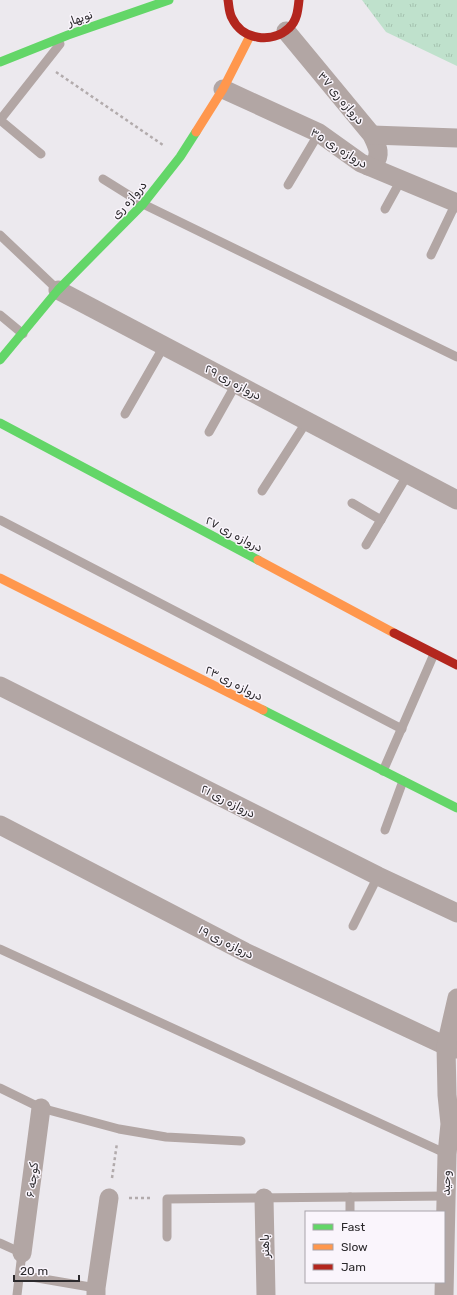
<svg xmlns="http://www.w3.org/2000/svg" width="457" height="1295" font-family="Rubik,Vazirmatn,sans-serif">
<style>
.grass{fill:url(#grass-tufts)}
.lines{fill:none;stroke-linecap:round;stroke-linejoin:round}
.path{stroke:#b2abac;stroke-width:2.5;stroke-dasharray:3 3;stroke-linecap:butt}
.lane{stroke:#b2a6a4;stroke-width:9}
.street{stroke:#b2a6a4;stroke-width:19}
.fast{stroke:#63d668;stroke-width:9}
.slow{stroke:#ff974d;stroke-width:9}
.jam{stroke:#b3261e;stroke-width:9}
.labels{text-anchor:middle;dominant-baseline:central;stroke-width:3;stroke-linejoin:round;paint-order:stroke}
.street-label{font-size:12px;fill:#2b292c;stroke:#faf5fc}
</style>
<defs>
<pattern id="grass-tufts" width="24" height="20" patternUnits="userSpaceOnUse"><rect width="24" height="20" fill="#bfe1cc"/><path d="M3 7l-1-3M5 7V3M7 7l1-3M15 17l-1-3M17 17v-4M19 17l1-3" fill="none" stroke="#a4c1af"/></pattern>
</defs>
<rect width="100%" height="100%" fill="#ece9ee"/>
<path class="grass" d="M362,0H457V66L386,32Z"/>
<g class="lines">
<g class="path">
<path d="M56,72L163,145"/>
<path d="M112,1178L117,1143"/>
<path d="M129,1198H152"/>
</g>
<g class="lane">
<path d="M0,120L60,44"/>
<path d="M0,120L41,154"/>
<path d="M103,179L143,204L457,357"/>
<path d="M288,185L319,133"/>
<path d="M385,209L401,180"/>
<path d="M0,235L58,290"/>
<path d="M431,255L456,203"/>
<path d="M0,315L23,334"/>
<path d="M125,414L164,346"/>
<path d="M209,432L236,384"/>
<path d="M262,491L307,421"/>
<path d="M352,503L381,520"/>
<path d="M0,520L402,729"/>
<path d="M366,545L408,474"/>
<path d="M383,771L434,654"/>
<path d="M385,830L403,781"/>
<path d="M353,926L378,876"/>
<path d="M0,949L447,1154"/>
<path d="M0,1088L41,1108L119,1129L166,1137L241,1141"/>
<path d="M350,1197V1212"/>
<path d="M167,1237V1199L446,1196"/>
<path d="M0,1243L22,1253L17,1295"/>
<path d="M20,1275L96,1288"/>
</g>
<g class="street">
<path d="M286,31L372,135C377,146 382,154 374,164L368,166"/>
<path d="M223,89L319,133L361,163L457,203"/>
<path d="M372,135L457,138"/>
<path d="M58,290L457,500"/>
<path d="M0,686L378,876L457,913"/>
<path d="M0,825L245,952L446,1046L457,1049"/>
<path d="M264,1198L266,1295"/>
<path d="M22,1253L41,1108"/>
<path d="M96,1295V1288L109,1198"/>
<path d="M444,1295L447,1154L450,1124L447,1095L446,1046L457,998"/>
</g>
<g class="fast">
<path d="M0,62L68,35L169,0"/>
<path d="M0,360L58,290L143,204L180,157L196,132"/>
<path d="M0,423L258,560"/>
<path d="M263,710L457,808"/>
</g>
<g class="slow">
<path d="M196,132L223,89L250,36"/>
<path d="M258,560L394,633"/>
<path d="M0,578L263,710"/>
</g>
<g class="jam">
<path d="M228,0C229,6 229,13 232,18C242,40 272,44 289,28C297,21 298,10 299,0"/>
<path d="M394,633L457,665"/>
</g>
</g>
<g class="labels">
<g class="street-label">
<text transform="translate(80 18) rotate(-19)">نوبهار</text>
<text transform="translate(341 98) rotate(50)">دروازه ری ۳۷</text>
<text transform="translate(339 148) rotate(32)">دروازه ری ۳۵</text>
<text transform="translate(129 200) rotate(-48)">دروازه ری</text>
<text transform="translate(233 382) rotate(28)">دروازه ری ۲۹</text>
<text transform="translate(234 534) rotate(28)">دروازه ری ۲۷</text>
<text transform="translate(234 683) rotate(27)">دروازه ری ۲۳</text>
<text transform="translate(228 801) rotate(27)">دروازه ری ۲۱</text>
<text transform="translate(226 942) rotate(27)">دروازه ری ۱۹</text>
<text transform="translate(32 1180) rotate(-83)">کوچه ۶</text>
<text transform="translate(446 1183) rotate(-89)">وحید</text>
<text transform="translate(265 1246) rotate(-91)">باهنر</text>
</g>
</g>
<rect x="305" y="1211" width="140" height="72" fill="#faf5fc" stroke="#a7a3a9"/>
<rect x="313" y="1224" width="20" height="6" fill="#63d668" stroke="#a7a3a9"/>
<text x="341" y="1231" font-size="12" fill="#2b292c">Fast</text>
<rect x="313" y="1244" width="20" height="6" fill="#ff974d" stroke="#a7a3a9"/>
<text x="341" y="1251" font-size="12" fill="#2b292c">Slow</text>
<rect x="313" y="1264" width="20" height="6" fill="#b3261e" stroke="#a7a3a9"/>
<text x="341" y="1271" font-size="12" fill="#2b292c">Jam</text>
<path d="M14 1275v6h65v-6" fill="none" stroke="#2b292c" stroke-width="2"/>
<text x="20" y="1275" font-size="12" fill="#2b292c" stroke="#faf5fc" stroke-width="3" paint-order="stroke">20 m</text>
</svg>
